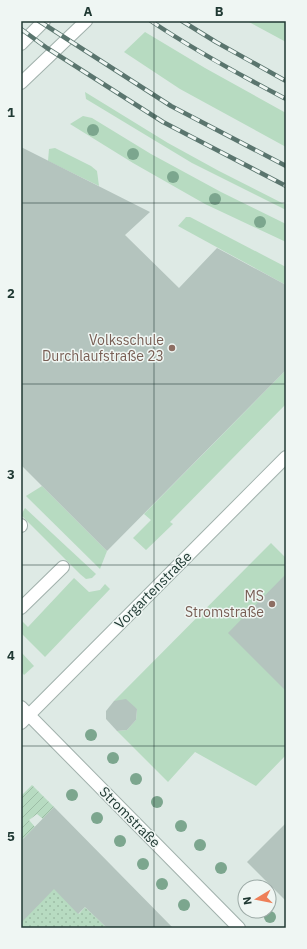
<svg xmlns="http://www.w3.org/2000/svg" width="307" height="949" font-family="'IBM Plex Sans',sans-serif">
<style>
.grass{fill:#b7dbc1}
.park{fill:url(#park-dots)}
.garden{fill:url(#garden-furrows)}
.building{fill:#b4c4be}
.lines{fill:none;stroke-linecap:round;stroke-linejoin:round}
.minor-casing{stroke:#a1b1ac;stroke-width:14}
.minor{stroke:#fff;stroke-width:12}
.rail-casing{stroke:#5a756e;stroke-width:4.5}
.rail{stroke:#eff6f3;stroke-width:3;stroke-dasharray:9;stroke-linecap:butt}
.tree{fill:#7ca68e}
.grid{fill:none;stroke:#203933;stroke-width:1;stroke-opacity:0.55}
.education-dot{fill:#8d6e63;stroke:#eff6f3;stroke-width:1.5}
.labels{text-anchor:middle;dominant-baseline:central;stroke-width:3;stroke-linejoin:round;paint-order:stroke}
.education-label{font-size:14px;fill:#785e54;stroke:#eff6f3;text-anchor:end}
.street-label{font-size:14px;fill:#203933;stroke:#eff6f3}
.neatline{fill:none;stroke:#203933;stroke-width:1.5}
.grid-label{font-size:13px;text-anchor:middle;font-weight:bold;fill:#203933}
</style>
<defs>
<pattern id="park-dots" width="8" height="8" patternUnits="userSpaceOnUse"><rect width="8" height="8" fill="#b7dbc1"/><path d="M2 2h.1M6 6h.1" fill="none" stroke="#9dbda6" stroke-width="1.8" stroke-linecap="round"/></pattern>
<pattern id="garden-furrows" width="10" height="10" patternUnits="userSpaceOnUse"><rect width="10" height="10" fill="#b7dbc1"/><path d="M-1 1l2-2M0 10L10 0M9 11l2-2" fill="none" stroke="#9dbda6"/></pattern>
</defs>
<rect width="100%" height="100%" fill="#deeae5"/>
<g class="grass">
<path d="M247,21H286V42Z"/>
<path d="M145,32L205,68L286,113V147L180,89L124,52Z"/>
<path d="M85,92L168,143L219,171L286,205V210L192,163L86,99Z"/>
<path d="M83,116L92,118L151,154L221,192L286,224V242L205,204L133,163L70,124Z"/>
<path d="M55,148L91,166L97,171L99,186L48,161L49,149Z"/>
<path d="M186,217H190L286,267V285L178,226Z"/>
<path d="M286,370V404L170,522L173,524L146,550L133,538L151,520L144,514Z"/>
<path d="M42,486L107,551L100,569L26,496Z"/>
<path d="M25,508L96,574L92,578L86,579L80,574L21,515Z"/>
<path d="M271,543L286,558V755L256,786L195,752L168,782L117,731L127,730L136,720L137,709L114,701Z"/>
<path d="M74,578L89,592L100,590L105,584L110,589L45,657L21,633V620L28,627Z"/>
<path d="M21,652L34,666L24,675L21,671Z"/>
</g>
<path class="park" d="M51,872L74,909L79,914L85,907L107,928H21V921Z"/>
<path class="garden" d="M32,785L54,807L43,819L37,814L29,820L35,827L21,841V796Z"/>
<g class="building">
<path d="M21,147L150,212L125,235L179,288L217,248L286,285V370L107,551L21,465Z"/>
<path d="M286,574V691L228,633Z"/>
<path d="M126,699L137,709L136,720L127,730L117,731L106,719V711L114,701Z"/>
<path d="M54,807L173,928H107L85,907L78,914L54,889L21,923V841Z"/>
<path d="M286,823V901L247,862Z"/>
</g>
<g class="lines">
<defs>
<g id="minor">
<path d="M21,44L44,21"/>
<path d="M21,83L86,21"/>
<path d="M21,526V525"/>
<path d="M21,608L63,567"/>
<path d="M21,707L239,928"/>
<path d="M21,723L286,457"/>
</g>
</defs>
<use href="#minor" class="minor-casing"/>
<use href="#minor" class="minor"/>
<defs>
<g id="rail">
<path d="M39,21L171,106L286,166"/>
<path d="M151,21C194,50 240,75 286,99"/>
<path d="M182,21L216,42L286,81"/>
<path d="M21,29L47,48L163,122L286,186"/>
</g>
</defs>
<use href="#rail" class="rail-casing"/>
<use href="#rail" class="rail"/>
</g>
<g class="tree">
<circle cx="93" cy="130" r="6"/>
<circle cx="133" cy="154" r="6"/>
<circle cx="173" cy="177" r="6"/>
<circle cx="215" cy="199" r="6"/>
<circle cx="260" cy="222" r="6"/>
<circle cx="91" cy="735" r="6"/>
<circle cx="113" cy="758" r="6"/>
<circle cx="136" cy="779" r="6"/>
<circle cx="72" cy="795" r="6"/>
<circle cx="157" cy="802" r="6"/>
<circle cx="97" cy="818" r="6"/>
<circle cx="181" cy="826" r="6"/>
<circle cx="120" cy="841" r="6"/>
<circle cx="200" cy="845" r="6"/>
<circle cx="143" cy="864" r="6"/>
<circle cx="221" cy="868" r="6"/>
<circle cx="162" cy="884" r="6"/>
<circle cx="184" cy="905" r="6"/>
<circle cx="270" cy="917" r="6"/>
</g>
<path class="grid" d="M154,21V928M21,203H286M21,384H286M21,565H286M21,746H286"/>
<g class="education-dot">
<circle cx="172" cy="348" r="4"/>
<circle cx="272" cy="604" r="4"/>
</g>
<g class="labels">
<g class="education-label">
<text x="164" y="340">Volksschule<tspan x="164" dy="16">Durchlaufstraße 23</tspan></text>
<text x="264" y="596">MS<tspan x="264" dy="16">Stromstraße</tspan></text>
</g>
<g class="street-label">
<text transform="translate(153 590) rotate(-45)">Vorgartenstraße</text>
<text transform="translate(130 817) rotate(45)">Stromstraße</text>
</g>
</g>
<rect width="307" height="949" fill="none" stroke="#eff6f3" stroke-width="44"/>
<g transform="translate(257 899) rotate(260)"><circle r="19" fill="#eff6f3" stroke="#9caaa6"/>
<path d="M0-3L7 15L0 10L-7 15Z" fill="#ee7f58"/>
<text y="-6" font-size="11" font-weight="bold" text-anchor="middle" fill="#203933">N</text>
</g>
<rect x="22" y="22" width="263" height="905" class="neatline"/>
<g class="grid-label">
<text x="88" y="16">A</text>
<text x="219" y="16">B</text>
<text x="11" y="117">1</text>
<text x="11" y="298">2</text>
<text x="11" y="479">3</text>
<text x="11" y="660">4</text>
<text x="11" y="841">5</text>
</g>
</svg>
